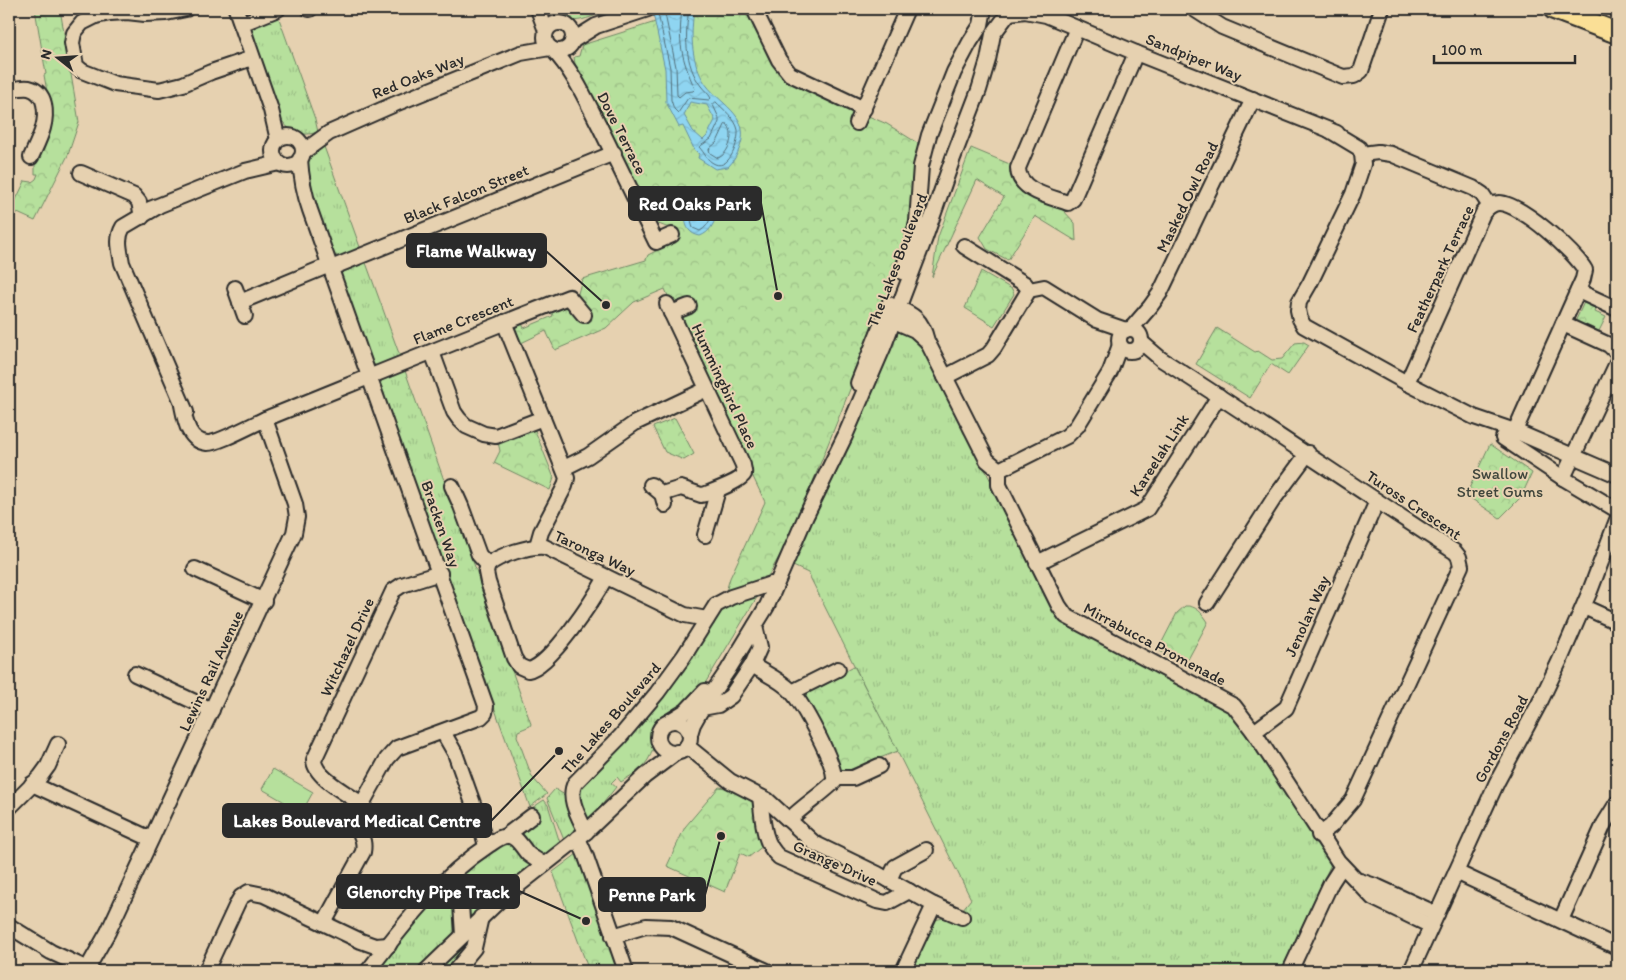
<svg xmlns="http://www.w3.org/2000/svg" width="1626" height="980" font-family="Itim,sans-serif">
<style>
.grass{fill:url(#grass-tufts);stroke:#708664}
.forest{fill:url(#forest-crowns);stroke:#708664}
.pitch{fill:#b6e09c;stroke:#708664}
.water{fill:url(#water-waves);stroke:#6791a2;fill-rule:evenodd}
.lines{fill:none;stroke-linecap:round;stroke-linejoin:round}
.shore{stroke:#536f7a;stroke-width:1}
.minor-casing{stroke:#2b2b2b;stroke-width:18}
.highway-casing{stroke:#2b2b2b;stroke-width:24}
.minor{stroke:#e6d1b0;stroke-width:14}
.highway{stroke:#fadf96;stroke-width:20}
.labels{text-anchor:middle;dominant-baseline:central;stroke-width:4;stroke-linejoin:round;paint-order:stroke}
.street-label{font-size:16px;fill:#2b2b2b;stroke:#e6d1b0}
.park-label{font-size:16px;fill:#40463c;stroke:#e6d1b0}
.leader{fill:none;stroke:#2b2b2b;stroke-width:2}
.callout-dot{fill:#2b2b2b;stroke:#e6d1b0;stroke-width:2}
.callout{fill:#2b2b2b;stroke:#2b2b2b;stroke-width:2}
.callout-label{font-size:18px;text-anchor:middle;font-weight:bold;fill:#fff}
</style>
<defs>
<pattern id="grass-tufts" width="24" height="20" patternUnits="userSpaceOnUse" patternTransform="scale(1.25)"><rect width="24" height="20" fill="#b6e09c"/><path d="M3 7l-1-3M5 7V3M7 7l1-3M15 17l-1-3M17 17v-4M19 17l1-3" fill="none" stroke="#9dc087"/></pattern>
<pattern id="forest-crowns" width="20" height="18" patternUnits="userSpaceOnUse" patternTransform="scale(1.25)"><rect width="20" height="18" fill="#b6e09c"/><path d="M2 6a3 3 0 1 1 6 0M12 15a3 3 0 1 1 6 0" fill="none" stroke="#9dc087"/></pattern>
<pattern id="water-waves" width="16" height="10" patternUnits="userSpaceOnUse" patternTransform="scale(1.25)"><rect width="16" height="10" fill="#8fd5f1"/><path d="M0 5q4-4 8 0t8 0" fill="none" stroke="#7cb7cf"/></pattern>
</defs>
<rect width="100%" height="100%" fill="#e6d1b0"/>
<filter id="ink" filterUnits="userSpaceOnUse"><feTurbulence type="fractalNoise" baseFrequency=".02" numOctaves="2"/><feDisplacementMap in="SourceGraphic" scale="10" xChannelSelector="R" yChannelSelector="G"/><feConvolveMatrix kernelMatrix="1 2 1 2 8 2 1 2 1" color-interpolation-filters="sRGB"/></filter>
<g filter="url(#ink)">
<g class="grass">
<path d="M277,13L315,119L318,132C284,143 276,110 267,86L269,81L254,39L250,37V28L252,25Z"/>
<path d="M322,141L361,250L341,258L331,253L321,229L305,166L310,153Z"/>
<path d="M365,260L401,359L377,366L370,362L340,275L343,270Z"/>
<path d="M900,331L910,332L917,336L1056,609L1225,707L1234,714L1331,864L1281,971H908L931,922C939,918 945,917 953,921L971,899L808,573L791,565L894,334Z"/>
<path d="M404,368L531,724L530,726L518,731L517,736L532,777L547,794L530,807L379,386L384,377Z"/>
<path d="M759,594L704,685L697,694L660,724C655,732 656,739 653,748C648,767 636,772 621,782L617,777L611,783L616,787L597,811L587,820L577,797L579,785L719,607Z"/>
<path d="M555,789L568,797L577,825L575,832L564,840L547,798Z"/>
<path d="M544,800L548,805L559,840L560,843L545,855L539,856L496,832Z"/>
<path d="M510,840L532,863V865L468,918L453,884V881L472,861Z"/>
<path d="M442,890L454,901L455,932L418,971H373Z"/>
<path d="M473,935L474,936L449,971H438Z"/>
</g>
<g class="forest">
<path d="M35,9H60L79,122L68,155L35,221L11,210L25,181L32,182L36,179L38,174H35V162L51,114L44,75L46,74Z"/>
<path d="M548,9H612C586,18 571,30 548,9Z"/>
<path d="M697,9H749L776,62L852,109L854,117L866,115L887,124L919,144C912,168 918,193 913,217C910,230 904,238 900,249C895,262 894,274 891,287L802,509L784,548L767,578L764,581L725,595L730,578L765,502L682,328L681,323L683,315L678,305L671,303L665,289L634,302L606,328L555,350L546,331L519,344C516,335 512,327 521,321L524,328L553,316L550,309L568,305L574,309L586,324L592,320L577,297L582,279L646,260L648,255L678,240L674,230L651,221L576,71L574,57L579,56L582,45Z"/>
<path d="M971,148L1012,165V174L1013,178L1062,209L1075,223L1076,241L1035,216L1008,260L987,249L980,237L1004,197L977,180L932,277L938,237Z"/>
<path d="M981,271L1012,289L1014,294L994,326L965,308Z"/>
<path d="M1585,300L1598,306L1595,312L1606,317L1598,333L1575,322Z"/>
<path d="M1217,328L1255,352L1258,351L1272,360L1282,359L1295,343L1304,342L1309,345L1288,375L1271,364L1250,398L1196,364Z"/>
<path d="M675,418L694,454L684,460L665,452L653,427Z"/>
<path d="M534,428L554,478L550,490L494,463L500,451L498,442Z"/>
<path d="M1490,444L1532,473L1521,497L1500,518L1466,495Z"/>
<path d="M1185,606C1196,605 1203,614 1208,622L1185,665L1158,650L1177,613Z"/>
<path d="M854,666L898,751L841,773L827,736L804,693L809,689L814,690L834,680L835,676Z"/>
<path d="M719,787L726,788L755,802L764,845L749,857L740,853L725,892L667,866L685,827Z"/>
<path d="M577,854L619,971H589L553,872Z"/>
</g>
<path class="pitch" d="M273,769L313,792L302,812L262,789Z"/>
<g class="water">
<path d="M652,9H694C691,34 690,57 703,80C717,104 752,114 740,147C737,155 734,161 728,167L715,169L698,158L699,154L694,149L683,126L679,127L666,102L665,69ZM690,102L707,105L715,120L707,136L703,140L693,131L684,115Z"/>
<path d="M703,191C725,196 718,230 700,236C679,232 685,209 693,194Z"/>
</g>
<g class="lines">
<g class="shore">
<path d="M657,9L670,68L671,100L674,109L678,113L688,98L709,100L711,98C708,93 704,90 701,86C684,64 685,34 689,9"/>
<path d="M664,9L676,67L677,95L679,97L685,92L693,91L695,89C681,57 678,43 682,9"/>
<path d="M716,102C723,109 736,119 738,130C739,141 730,170 715,164C706,160 705,153 699,147L711,139L719,122V118L713,105Z"/>
<path d="M727,124C736,133 729,154 718,158L710,153L709,149L717,142L725,125Z"/>
<path d="M703,196L711,200C714,212 710,226 700,231L693,228C689,218 691,198 703,196Z"/>
</g>
<defs>
<g id="minor">
<path d="M186,9L166,13L145,14L127,12L110,13L96,16L82,23L74,33L72,43L76,66L82,71L115,84L159,90L183,84L211,72L252,58"/>
<path d="M236,9L271,110L278,140"/>
<path d="M309,9H310"/>
<path d="M538,9L546,31"/>
<path d="M754,9L779,60L790,74L864,109"/>
<path d="M1194,9L1222,27L1343,77L1354,76L1361,71L1382,9"/>
<path d="M1009,13L1025,11L1046,15L1136,53L1337,133"/>
<circle cx="559" cy="37" r="14"/>
<path d="M241,24L278,9"/>
<path d="M1077,28L1018,168C1018,191 1051,197 1068,203L1073,199L1136,53"/>
<path d="M572,41L596,26L648,9"/>
<path d="M553,50C573,71 585,98 599,125C618,164 637,203 656,242L672,235"/>
<path d="M9,90C15,89 22,87 29,88C37,90 42,95 44,104C48,124 39,139 31,157"/>
<path d="M857,123L907,9"/>
<path d="M1329,130L1359,148L1362,154L1363,164L1353,194L1310,283L1299,302L1298,310L1300,319L1304,326L1407,383L1474,417L1515,431L1617,475"/>
<circle cx="288" cy="151" r="15"/>
<path d="M303,152L329,133L395,104L521,53L550,48"/>
<path d="M1362,154L1378,152L1391,154L1473,188L1482,194L1490,206"/>
<path d="M300,159C301,177 304,193 310,210L486,706L485,713L481,717L397,748L387,759L362,804"/>
<path d="M81,173L134,196L139,202L142,217"/>
<path d="M157,207L123,227C116,239 120,250 122,263L186,412"/>
<path d="M150,209L245,171L279,163"/>
<path d="M964,246L1025,284L1029,290"/>
<path d="M902,272L913,239L917,222L921,166L929,135L954,72L970,42L981,25L984,9"/>
<path d="M235,288L245,316"/>
<path d="M1578,291L1617,309"/>
<path d="M240,302L325,267L336,266L614,153"/>
<path d="M889,304C911,314 921,316 927,341L987,460L999,470V485L1059,606L1066,616L1234,706L1254,732L1338,861L1373,898L1431,926"/>
<path d="M671,313L689,306"/>
<path d="M885,317L915,330L926,340"/>
<path d="M504,322L567,478L565,486L541,532L537,546"/>
<path d="M1563,324L1609,345L1617,353"/>
<path d="M1131,329L1150,307L1160,293L1253,99"/>
<circle cx="1130" cy="340" r="11"/>
<path d="M1141,342L1161,359C1260,422 1356,488 1455,552L1459,557L1461,566L1353,800L1331,826L1319,835"/>
<path d="M432,352L454,412L459,419L466,426L484,434L496,436L543,418"/>
<path d="M945,377L988,355L994,348L1029,290L1044,287L1097,320L1126,330"/>
<path d="M858,383L887,310"/>
<path d="M1407,383L1483,213C1487,208 1492,203 1499,203C1520,203 1575,252 1585,270L1583,279L1510,442"/>
<path d="M182,405C185,420 188,441 207,443C218,444 257,422 270,417C369,377 469,336 569,297L584,315"/>
<path d="M1503,438L1563,478L1617,510"/>
<path d="M564,468L588,456L635,423L707,389"/>
<path d="M999,470L1067,436L1077,426L1110,372L1120,345"/>
<path d="M1563,478L1617,363"/>
<path d="M651,485L662,494L665,505"/>
<path d="M452,486L461,506L479,555L488,565"/>
<path d="M662,494L681,488L701,495L706,494C714,491 741,481 744,474C745,471 743,468 743,465L667,304"/>
<path d="M705,535L718,490"/>
<path d="M1037,563L1147,509L1219,396"/>
<path d="M488,565L486,572L488,582L514,658L519,666L528,670C550,667 595,597 606,577"/>
<path d="M488,565C499,555 531,545 545,547L685,615L707,619"/>
<path d="M195,569L264,601"/>
<path d="M1207,603L1273,500L1308,453"/>
<path d="M1584,607L1617,622"/>
<path d="M752,665C764,673 781,680 791,691C803,704 834,761 834,778"/>
<path d="M135,674L212,710"/>
<path d="M792,692L838,669"/>
<path d="M702,708L718,705L731,696L752,665L760,647L755,626"/>
<path d="M670,721L686,711L705,691"/>
<circle cx="674" cy="737" r="16"/>
<path d="M443,732L455,753L480,823L486,846"/>
<path d="M1254,732L1286,708L1377,501"/>
<path d="M690,734L693,724L702,708L728,670L767,606L806,516L845,436L883,348L925,238L953,158L979,90L988,60L993,34L1008,14"/>
<path d="M687,746L730,781L767,800L814,843L878,874L934,905L962,917"/>
<path d="M32,784L151,839"/>
<path d="M760,797C763,818 762,842 779,857L877,901L887,903L909,891"/>
<path d="M9,808L40,777L48,766L58,744"/>
<path d="M789,820C804,805 821,795 835,781L834,778H853L879,766"/>
<path d="M586,832C579,817 567,798 575,783L620,737L657,693L684,656L716,605L731,597L771,584"/>
<path d="M507,835L532,816"/>
<path d="M578,838L585,854L626,971"/>
<path d="M1456,872L1617,947"/>
<path d="M889,880L895,867L926,850"/>
<path d="M1360,881L1378,887L1437,914"/>
<path d="M444,883L461,904L463,935"/>
<path d="M1561,920L1604,824L1617,803"/>
<path d="M324,923L363,852C367,831 348,829 362,804C349,795 314,777 314,760L393,591L402,585L440,573"/>
<path d="M9,926L51,952L92,971"/>
<path d="M613,936L646,926L671,927L767,971"/>
<path d="M87,969L108,932L294,533L297,517L295,504L265,419"/>
<path d="M206,971L238,902L241,897L249,892L264,895L361,941L375,946L389,945"/>
<path d="M368,971C403,925 440,877 489,845C495,841 502,835 509,836C518,837 522,848 528,854C533,858 539,861 544,865"/>
<path d="M426,971L501,899L586,832L645,776L677,752"/>
<path d="M455,971L474,948L481,917"/>
<path d="M903,971L934,905"/>
<path d="M1290,971L1331,883L1342,866"/>
<path d="M1411,971L1497,782L1541,700L1560,660L1590,591L1617,520"/>
</g>
<path id="highway" d="M1554,9L1617,33"/>
</defs>
<use href="#minor" class="minor-casing"/>
<use href="#highway" class="highway-casing"/>
<use href="#minor" class="minor"/>
<use href="#highway" class="highway"/>
</g>
</g>
<g class="labels">
<g class="street-label">
<text transform="translate(1194 57) rotate(22)">Sandpiper Way</text>
<text transform="translate(418 76) rotate(-22)">Red Oaks Way</text>
<text transform="translate(622 133) rotate(63)">Dove Terrace</text>
<text transform="translate(466 194) rotate(-22)">Black Falcon Street</text>
<text transform="translate(1187 197) rotate(-64)">Masked Owl Road</text>
<text transform="translate(897 260) rotate(-69)">The Lakes Boulevard</text>
<text transform="translate(1440 269) rotate(-65)">Featherpark Terrace</text>
<text transform="translate(463 320) rotate(-22)">Flame Crescent</text>
<text transform="translate(725 386) rotate(65)">Hummingbird Place</text>
<text transform="translate(1159 455) rotate(-57)">Kareelah Link</text>
<text transform="translate(1414 505) rotate(34)">Tuross Crescent</text>
<text transform="translate(441 524) rotate(71)">Bracken Way</text>
<text transform="translate(595 553) rotate(25)">Taronga Way</text>
<text transform="translate(1307 616) rotate(-66)">Jenolan Way</text>
<text transform="translate(1155 644) rotate(28)">Mirrabucca Promenade</text>
<text transform="translate(347 647) rotate(-65)">Witchazel Drive</text>
<text transform="translate(211 671) rotate(-65)">Lewins Rail Avenue</text>
<text transform="translate(611 718) rotate(-49)">The Lakes Boulevard</text>
<text transform="translate(1501 739) rotate(-62)">Gordons Road</text>
<text transform="translate(835 863) rotate(24)">Grange Drive</text>
</g>
<g class="park-label">
<text x="1500" y="473">Swallow<tspan x="1500" dy="18">Street Gums</tspan></text>
</g>
</g>
<path class="leader" d="M778 296L761 203M606 305L546 251M559 751L491 821M586 921L519 891M721 836L705 895"/>
<g class="callout-dot">
<circle cx="778" cy="296" r="5"/>
<circle cx="606" cy="305" r="5"/>
<circle cx="559" cy="751" r="5"/>
<circle cx="586" cy="921" r="5"/>
<circle cx="721" cy="836" r="5"/>
</g>
<g class="callout">
<rect x="629" y="187" width="132" height="33" rx="5"/>
<rect x="407" y="234" width="139" height="33" rx="5"/>
<rect x="223" y="804" width="268" height="33" rx="5"/>
<rect x="337" y="875" width="182" height="33" rx="5"/>
<rect x="599" y="878" width="106" height="33" rx="5"/>
</g>
<g class="callout-label">
<text x="695" y="210">Red Oaks Park</text>
<text x="476" y="257">Flame Walkway</text>
<text x="357" y="827">Lakes Boulevard Medical Centre</text>
<text x="428" y="898">Glenorchy Pipe Track</text>
<text x="652" y="901">Penne Park</text>
</g>
<rect width="1626" height="980" fill="none" stroke="#e6d1b0" stroke-width="30"/>
<rect x="15" y="15" width="1596" height="950" fill="none" stroke="#2b2b2b" stroke-width="2" filter="url(#ink)"/>
<g transform="translate(58 58) rotate(287)" stroke="#e6d1b0" stroke-width="4" paint-order="stroke">
<path d="M0-4L9 19L0 12L-9 19Z" fill="#2b2b2b"/>
<text y="-8" font-size="14" font-weight="bold" text-anchor="middle" fill="#2b2b2b">N</text>
</g>
<path d="M1434 55v8h141v-8" fill="none" stroke="#2b2b2b" stroke-width="2.5"/>
<text x="1441" y="55" font-size="15" fill="#2b2b2b" stroke="#e6d1b0" stroke-width="4" paint-order="stroke">100 m</text>
</svg>
